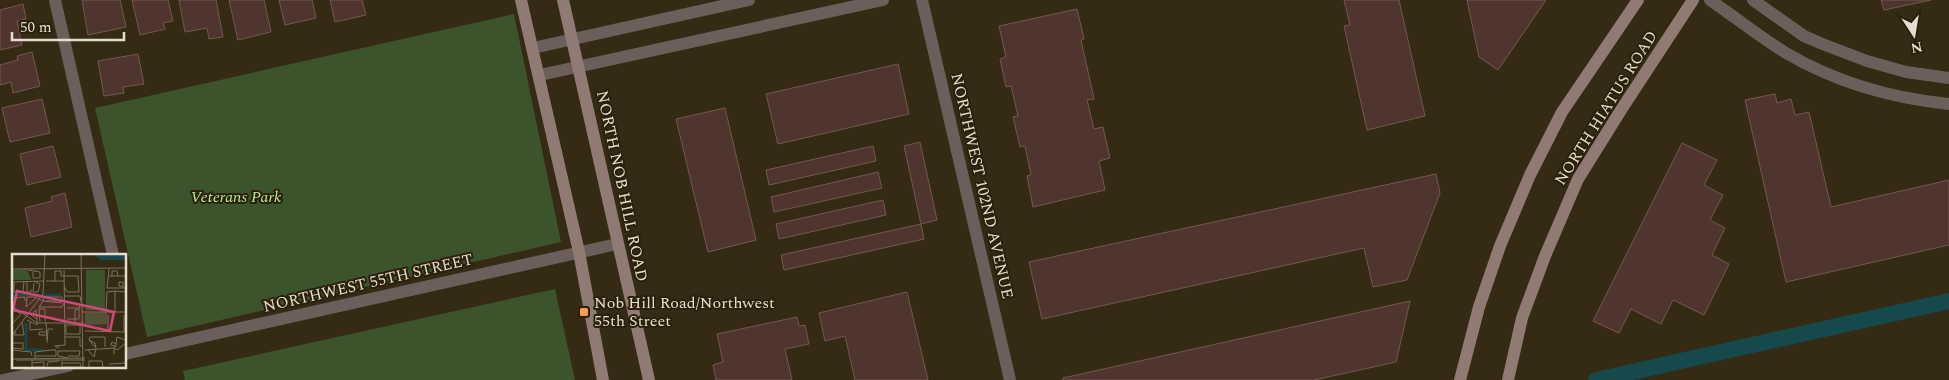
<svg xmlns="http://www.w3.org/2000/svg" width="1949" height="380" font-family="Spectral,serif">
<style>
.green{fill:#3c542c}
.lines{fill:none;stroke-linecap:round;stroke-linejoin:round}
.canal{stroke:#15494c;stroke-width:16}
.building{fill:#4f352d;stroke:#755850}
.street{stroke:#6c5f5b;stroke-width:12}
.secondary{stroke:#907b74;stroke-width:12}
.poi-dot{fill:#fe9c57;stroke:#2b210a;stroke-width:2}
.labels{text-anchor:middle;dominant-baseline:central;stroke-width:4;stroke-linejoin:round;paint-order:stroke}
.street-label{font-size:16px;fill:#e5ded0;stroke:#2b210a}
.park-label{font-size:16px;font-style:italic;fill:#b8ea98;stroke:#2b210a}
.poi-label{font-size:16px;fill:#e5ded0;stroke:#2b210a;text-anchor:start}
.inset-river{fill:none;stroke:#15494c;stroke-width:2.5}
.inset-road{fill:none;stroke:#7b735f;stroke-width:1}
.view{fill:#cb4a78;fill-opacity:0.15;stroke:#cb4a78;stroke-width:2.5}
.inset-edge{fill:none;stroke:#e5ded0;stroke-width:2.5}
</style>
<rect width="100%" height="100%" fill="#352b14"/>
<g class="green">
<path d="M514,14L561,242L147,337L95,108Z"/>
<path d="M555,289L575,380H185L183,371Z"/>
</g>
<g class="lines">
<path class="canal" d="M1596,380L1949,301"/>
</g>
<g class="building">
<path d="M82,0H120L126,27L88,35Z"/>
<path d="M132,0H168L173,21L163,23L165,29L140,35Z"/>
<path d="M179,0H216L223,37L209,39L207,28L185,32Z"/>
<path d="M229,0H264L271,32L238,40Z"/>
<path d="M279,0H312L316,18L285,25Z"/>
<path d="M330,0H362L366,15L335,22Z"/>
<path d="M1344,0H1399L1425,116L1367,130L1344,26L1350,25Z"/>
<path d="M1467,0H1546L1498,70L1479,57Z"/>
<path d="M1881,0H1931L1884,10Z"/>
<path d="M23,4L26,19L17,21L22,45L0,50V10Z"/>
<path d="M1077,9L1084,39L1081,40L1094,99L1087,100L1094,129L1103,127L1110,158L1099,161L1105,190L1033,207L1027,176L1031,175L1025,146L1020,147L1013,117L1018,116L1011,86L1006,87L1000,59L1006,57L999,26Z"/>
<path d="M32,52L40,86L13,93L11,82L0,85V65L18,60L17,56Z"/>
<path d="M138,54L144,84L123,87L124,93L104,96L98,61Z"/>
<path d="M898,64L909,114L778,144L766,94Z"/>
<path d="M1775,94L1777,103L1791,99L1795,115L1809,112L1831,207L1949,180V245L1786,282L1745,100Z"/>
<path d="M42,99L50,133L10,142L2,108Z"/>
<path d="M725,108L756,240L708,252L676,119Z"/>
<path d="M920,142L937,220L921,224L904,146Z"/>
<path d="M1682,143L1717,160L1704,185L1723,195L1710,220L1725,228L1712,255L1729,264L1704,315L1673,300L1661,324L1631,309L1619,333L1593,321Z"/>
<path d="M53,146L61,177L27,185L20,154Z"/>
<path d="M873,146L876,161L769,185L766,170Z"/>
<path d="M878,172L882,188L774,212L771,197Z"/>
<path d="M1436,174L1440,193L1407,280L1373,287L1364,248L1042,319L1029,262Z"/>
<path d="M65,193L72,227L31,237L25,208L52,201L51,197Z"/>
<path d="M883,200L886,215L779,239L776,224Z"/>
<path d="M921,224L924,239L784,270L781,255Z"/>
<path d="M907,292L928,380H855L845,336L825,341L819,313Z"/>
<path d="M1410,301L1396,362L1314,380H1063V378Z"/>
<path d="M797,317L799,326L805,325L809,344L785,349L792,380H716L713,365L723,362L717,334Z"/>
</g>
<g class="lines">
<g class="street">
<path d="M55,0L113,255"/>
<path d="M922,0L1010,380"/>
<path d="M1710,0C1735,17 1760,37 1786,53C1837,83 1890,98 1949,104"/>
<path d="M1753,0L1804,36L1820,43L1867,61L1906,72L1949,78"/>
<path d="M533,48L749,0"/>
<path d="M540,75L883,0"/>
<path d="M125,354L617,244"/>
<path d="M3,380L68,366"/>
</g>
<g class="secondary">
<path d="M521,0L579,252L603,380"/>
<path d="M563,0L649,380"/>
<path d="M1460,380L1479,307L1500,246L1530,175L1562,112L1638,0"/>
<path d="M1508,380L1522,318L1545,256L1578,179L1621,110L1693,0"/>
</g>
</g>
<rect class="poi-dot" x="579" y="307" width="10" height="10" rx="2.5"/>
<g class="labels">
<g class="street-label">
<text transform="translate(1606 108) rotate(-58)">NORTH HIATUS ROAD</text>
<text transform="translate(622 186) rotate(78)">NORTH NOB HILL ROAD</text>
<text transform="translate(982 186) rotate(77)">NORTHWEST 102ND AVENUE</text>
<text transform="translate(368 283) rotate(-13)">NORTHWEST 55TH STREET</text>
</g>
<g class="park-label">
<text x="236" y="197">Veterans Park</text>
</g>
<g class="poi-label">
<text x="594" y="303">Nob Hill Road/Northwest<tspan x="594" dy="18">55th Street</tspan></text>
</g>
</g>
<g transform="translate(12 254)">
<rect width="114" height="114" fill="#352b14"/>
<path d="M15,15L19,26H0V16ZM74,16H93V56H74ZM95,58V70L73,71V59Z" fill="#3c542c"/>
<path d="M81,0H114V6H89Z" fill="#15494c"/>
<path class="inset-river" d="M0,41H25M33,41H49M14,69V96H32"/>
<path class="inset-road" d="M69,0L71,113M0,15L114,14M97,15L95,34H114M16,16L28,18V24H21V18M97,22H114M100,22V17H105L106,22M15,27V38H19V35M34,27H52M43,27V17H49V22H66L67,38H55L52,32M1,28L31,27M2,28V38H11L12,27M22,29L21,38H26L28,30L22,27M111,32V28H107V32L112,33M52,42H68L69,48M0,44L13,43V47M24,44L14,53L15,43H23L31,47L27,53H50L52,49M31,47L32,43H50V47M31,47L50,49M34,47H50M0,52L25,69H72M0,54L9,60L0,70M55,54H68L67,49M70,58H114M94,58L95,38L103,37M103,58V37L114,38M55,65H67V55L63,56V71H68V80H54V71H63M15,66L25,71V65L19,61L24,56L25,65M18,68V76L31,75M28,68L27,55H33V67M34,68L35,86M73,77L112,78V61M4,78L2,81H12L10,68M34,78H27V81H34M96,78V61M0,81L31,40L33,0M53,83H68V92H71M77,86L78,83H93V93M0,89H11V95L0,94M35,89L36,75H41M104,90L105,83L114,86M83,93L77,86L83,89L84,94M47,94L43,92L53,91L52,16M0,96L19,98L20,102M73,96L102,94L104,92V90L100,88L99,91L103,92M76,96L82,103L84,94M102,100V94L105,96L114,89M23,102H44M23,104V98L39,96H44V102M56,104L46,102V97H68L67,102H56M0,105L73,104M4,106H73M20,106V113H33M20,109L32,108V113M50,109H68L69,113H50V107M97,110L114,109M35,112L36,108L47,107M77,113V107H90L91,113"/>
<path class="view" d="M5,37L102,58L98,77L1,56Z"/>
<rect width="114" height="114" class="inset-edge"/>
</g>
<g transform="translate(1914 35) rotate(168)" stroke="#2b210a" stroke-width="4" paint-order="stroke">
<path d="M0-4L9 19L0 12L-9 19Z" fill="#e5ded0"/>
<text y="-8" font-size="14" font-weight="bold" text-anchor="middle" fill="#e5ded0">N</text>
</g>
<path d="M12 32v8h112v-8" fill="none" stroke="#e5ded0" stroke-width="2.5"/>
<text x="20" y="32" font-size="15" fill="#e5ded0" stroke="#2b210a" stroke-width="4" paint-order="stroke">50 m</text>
</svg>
